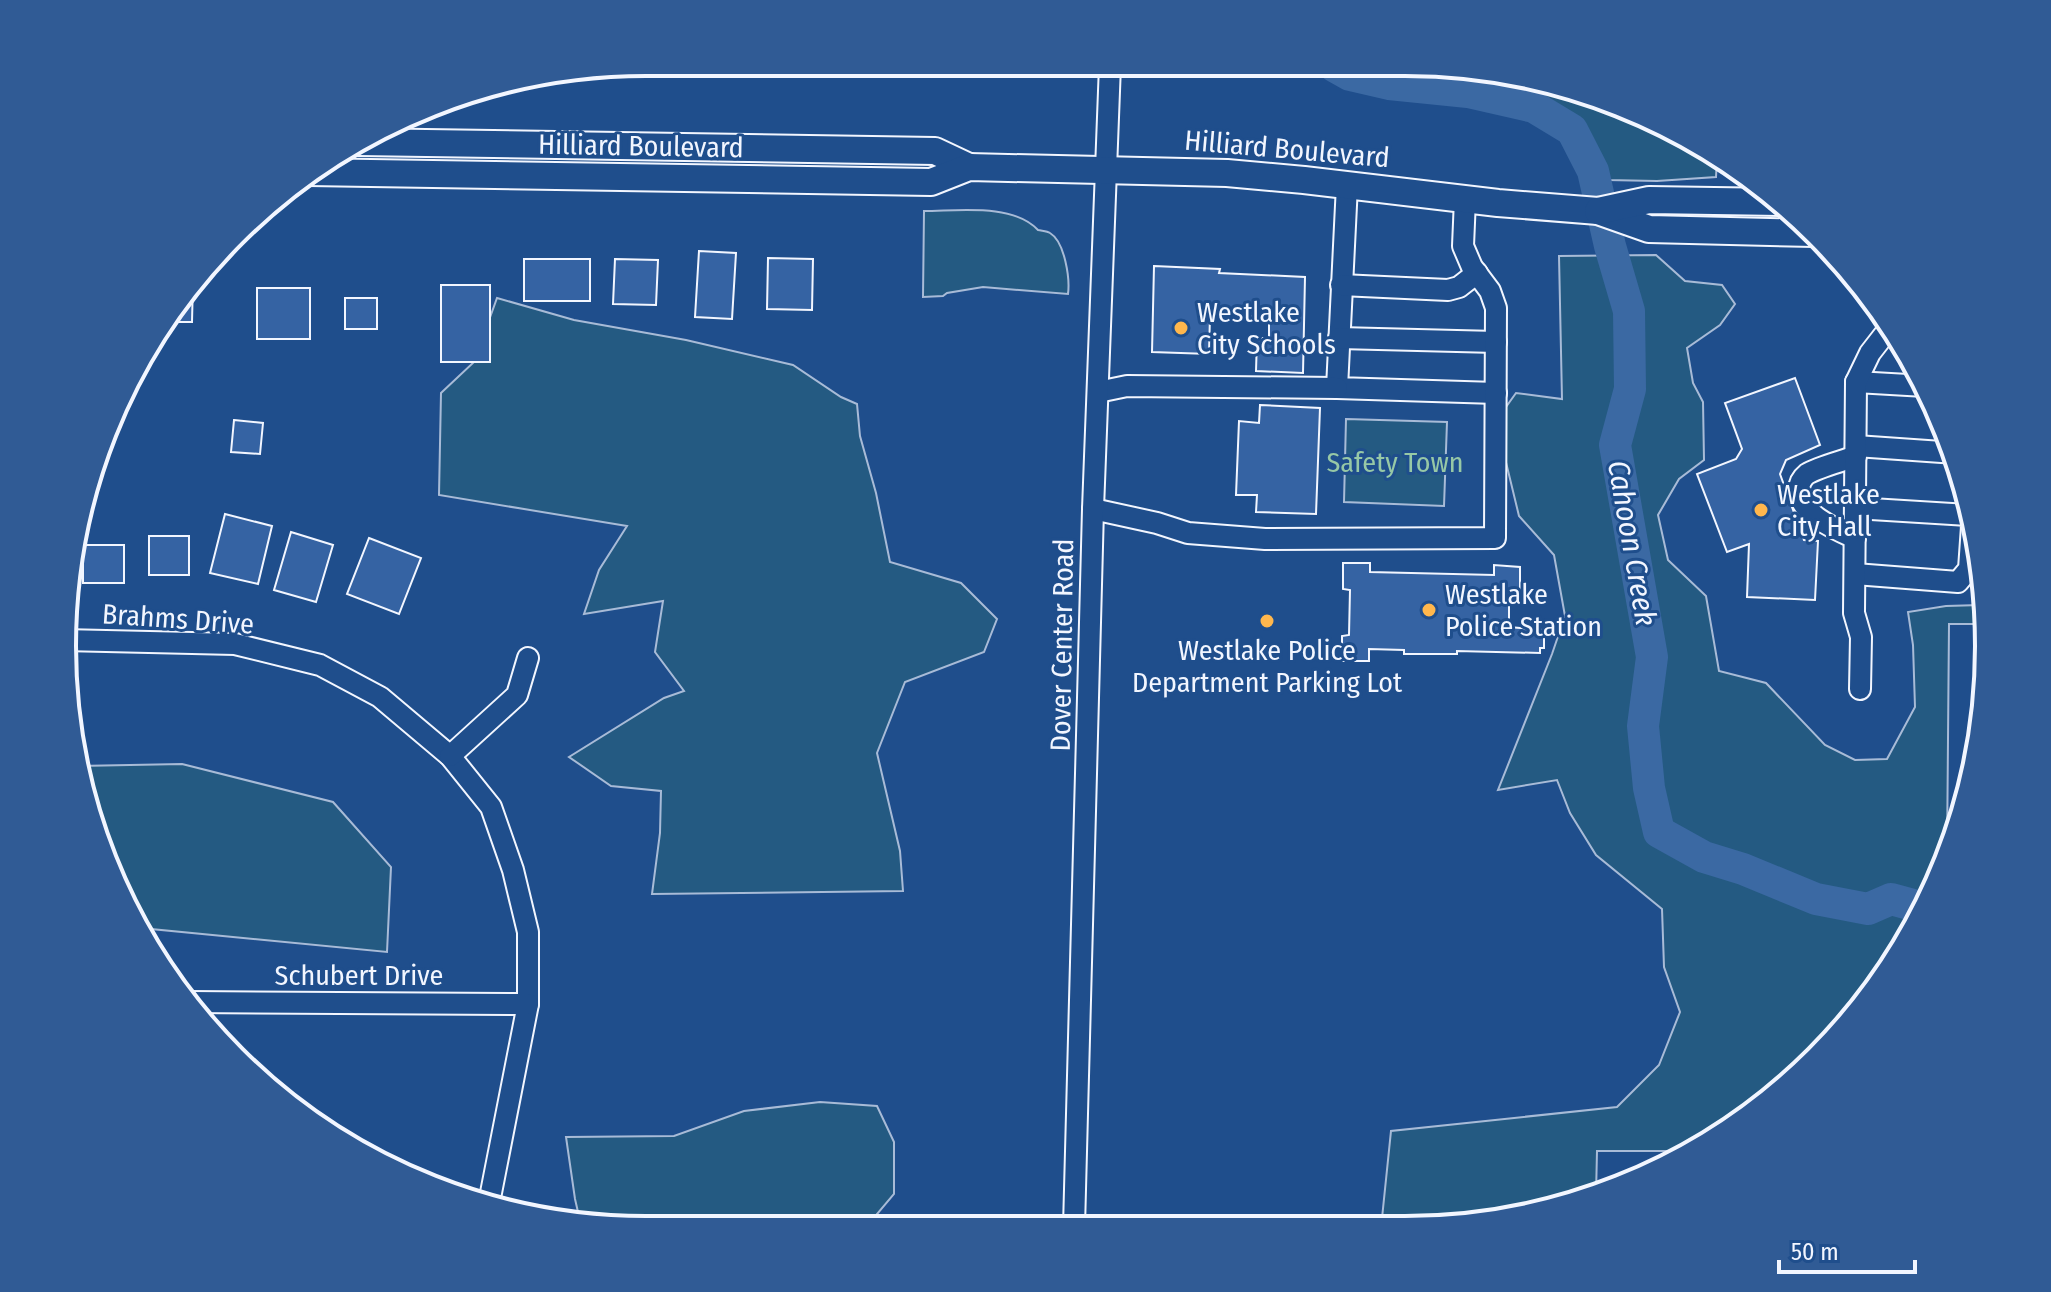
<svg xmlns="http://www.w3.org/2000/svg" width="2051" height="1292" font-family="'Fira Sans Condensed',sans-serif">
<style>
.green{fill:#245a82;stroke:#a8bbd7;stroke-width:2}
.lines{fill:none;stroke-linecap:round;stroke-linejoin:round}
.river{stroke:#3b69a3;stroke-width:32}
.building{fill:#3563a3;stroke:#f2f6ff;stroke-width:2}
.minor-casing{stroke:#f2f6ff;stroke-width:24}
.major-casing{stroke:#f2f6ff;stroke-width:30}
.minor{stroke:#1f4e8c;stroke-width:20}
.major{stroke:#1f4e8c;stroke-width:26}
.poi-dot{fill:#ffb74d;stroke:#1f4e8c;stroke-width:3}
.labels{text-anchor:middle;dominant-baseline:central;stroke-width:6;stroke-linejoin:round;paint-order:stroke}
.street-label{font-size:28px;fill:#f2f6ff;stroke:#1f4e8c}
.poi-label{font-size:28px;fill:#f2f6ff;stroke:#1f4e8c;text-anchor:start}
.park-label{font-size:28px;fill:#97c8a6;stroke:#1f4e8c}
.water-label{font-size:30px;font-style:italic;fill:#f2f6ff;stroke:#1f4e8c}
.rim{fill:none;stroke:#f2f6ff;stroke-width:4}
</style>
<rect width="100%" height="100%" fill="#1f4e8c"/>
<g class="green">
<path d="M1334,66L1481,67L1628,106L1717,158L1716,177L1657,181L1607,180L1593,171L1572,130L1534,107L1468,92L1389,84L1350,75Z"/>
<path d="M924,211C958,211 1013,203 1038,230C1042,231 1047,231 1050,233C1065,242 1070,279 1068,294L983,287L947,293L943,296L923,297Z"/>
<path d="M1656,255L1685,281L1722,285L1735,304L1720,325L1687,348L1693,383L1703,402L1704,460L1679,479L1658,515L1668,560L1706,596L1719,671L1766,683L1825,745L1855,760L1887,759L1915,707L1913,645L1908,612L1946,606L1980,605L1983,567L1986,624H1949L1947,855L1929,905L1868,1002L1761,1109L1694,1151H1597L1596,1195L1557,1210L1444,1229L1381,1228L1391,1131L1617,1107L1659,1065L1680,1012L1664,967L1662,909L1596,855L1570,813L1557,780L1498,790L1552,654L1565,616L1554,555L1519,516L1496,421L1516,393L1562,399L1559,256Z"/>
<path d="M497,298L574,320L686,340L793,365L841,397L857,404L860,436L876,493L890,562L961,583L997,619L984,652L905,682L877,753L900,851L903,891L652,894L660,833L661,791L611,786L569,757L664,698L684,691L655,652L663,601L584,614L599,570L627,526L439,495L441,393L474,362Z"/>
<path d="M1346,419L1447,422L1444,506L1344,502Z"/>
<path d="M182,764L333,802L391,867L387,952L141,928L82,798L78,766Z"/>
<path d="M820,1102L877,1106L894,1142V1194L867,1226L581,1225L575,1199L566,1137L674,1136L744,1111Z"/>
</g>
<g class="lines">
<path class="river" d="M1334,66L1350,75L1389,84L1468,92L1534,107L1572,130L1593,171L1610,246L1629,311L1630,389L1615,445L1652,657L1643,726L1649,788L1659,832L1704,857L1743,869L1816,899L1868,909L1891,899L1913,905L1920,918"/>
</g>
<g class="building">
<path d="M699,251L736,253L732,319L695,317Z"/>
<path d="M768,258L813,259L812,310L767,309Z"/>
<rect x="524" y="259" width="66" height="42"/>
<path d="M615,259L658,260L656,305L613,304Z"/>
<path d="M1154,266L1220,269L1219,273L1305,277L1303,373L1256,371L1257,338H1269V317L1210,315L1209,354L1152,352Z"/>
<path d="M193,281L192,322H166L183,290Z"/>
<rect x="441" y="285" width="49" height="77"/>
<rect x="257" y="288" width="53" height="51"/>
<rect x="345" y="298" width="32" height="31"/>
<path d="M1795,378L1820,445L1786,460L1780,474L1804,540L1818,541L1815,600L1747,597L1749,544L1727,552L1697,474L1736,459L1742,449L1725,403Z"/>
<path d="M1260,405L1320,408L1316,514L1256,512L1257,495H1236L1239,421L1259,423Z"/>
<path d="M234,420L263,423L260,454L231,452Z"/>
<path d="M225,514L272,526L258,584L210,573Z"/>
<path d="M291,532L333,545L316,602L274,590Z"/>
<rect x="149" y="536" width="40" height="39"/>
<path d="M369,538L421,558L399,614L347,594Z"/>
<rect x="83" y="545" width="41" height="38"/>
<path d="M1343,563H1370V572L1494,575V565L1520,567V593L1509,592V627L1544,630V648H1540V653L1457,651V654H1404V650L1369,649V661H1342V636L1349,635L1350,590L1343,589Z"/>
</g>
<g class="lines">
<defs>
<g id="minor">
<path d="M1347,185L1337,388L1496,393"/>
<path d="M1341,285L1448,290L1459,287L1477,273"/>
<path d="M1339,338L1496,342"/>
<path d="M1856,382L1925,386"/>
<path d="M1098,392L1127,386L1337,388"/>
<path d="M1856,446L1956,453"/>
<path d="M1093,509L1157,523L1188,533L1265,539L1495,538L1496,308L1490,291L1472,267L1463,246L1465,199"/>
<path d="M1855,538C1837,530 1799,514 1799,490C1799,484 1802,478 1807,474C1818,467 1843,461 1856,456"/>
<path d="M1855,574L1958,582L1969,569L1972,526L1968,515L1855,508"/>
<path d="M63,640L235,644L320,665L380,697L450,756L491,807L513,870L528,932V1004L489,1203"/>
<path d="M1860,689L1861,637L1854,613L1856,382L1870,353L1891,326"/>
<path d="M450,756L517,695L528,658"/>
<path d="M189,1002L528,1004"/>
<path d="M1074,1227L1093,509L1110,65"/>
</g>
<g id="major">
<path d="M359,142L935,151L969,167"/>
<path d="M309,172L931,182L969,167L1227,173L1304,180L1498,203L1598,211L1649,229L1814,233"/>
<path d="M1598,211L1649,200L1781,202"/>
</g>
</defs>
<use href="#minor" class="minor-casing"/>
<use href="#major" class="major-casing"/>
<use href="#minor" class="minor"/>
<use href="#major" class="major"/>
</g>
<g class="poi-dot">
<circle cx="1181" cy="328" r="8"/>
<circle cx="1761" cy="510" r="8"/>
<circle cx="1429" cy="610" r="8"/>
<circle cx="1267" cy="621" r="8"/>
</g>
<g class="labels">
<g class="street-label">
<text transform="translate(641 146) rotate(1)">Hilliard Boulevard</text>
<text transform="translate(1287 149) rotate(5)">Hilliard Boulevard</text>
<text transform="translate(178 619) rotate(4)">Brahms Drive</text>
<text transform="translate(1062 645) rotate(-89)">Dover Center Road</text>
<text x="359" y="975">Schubert Drive</text>
</g>
<g class="poi-label">
<text x="1197" y="312">Westlake<tspan x="1197" dy="32">City Schools</tspan></text>
<text x="1777" y="494">Westlake<tspan x="1777" dy="32">City Hall</tspan></text>
<text x="1445" y="594">Westlake<tspan x="1445" dy="32">Police Station</tspan></text>
<text x="1267" y="650" text-anchor="middle">Westlake Police<tspan x="1267" dy="32">Department Parking Lot</tspan></text>
</g>
<g class="park-label">
<text x="1395" y="462">Safety Town</text>
</g>
<g class="water-label">
<text transform="translate(1632 543) rotate(80)">Cahoon Creek</text>
</g>
</g>
<path d="M0 0H2051V1292H0ZM646 76H1405A570 570 0 0 1 1975 646V646A570 570 0 0 1 1405 1216H646A570 570 0 0 1 76 646V646A570 570 0 0 1 646 76Z" fill="#305b95" fill-rule="evenodd"/>
<path class="rim" d="M646 76H1405A570 570 0 0 1 1975 646V646A570 570 0 0 1 1405 1216H646A570 570 0 0 1 76 646V646A570 570 0 0 1 646 76Z"/>
<path d="M1779 1260v12h136v-12" fill="none" stroke="#f2f6ff" stroke-width="4"/>
<text x="1791" y="1260" font-size="24" fill="#f2f6ff" stroke="#1f4e8c" stroke-width="6" paint-order="stroke">50 m</text>
</svg>
